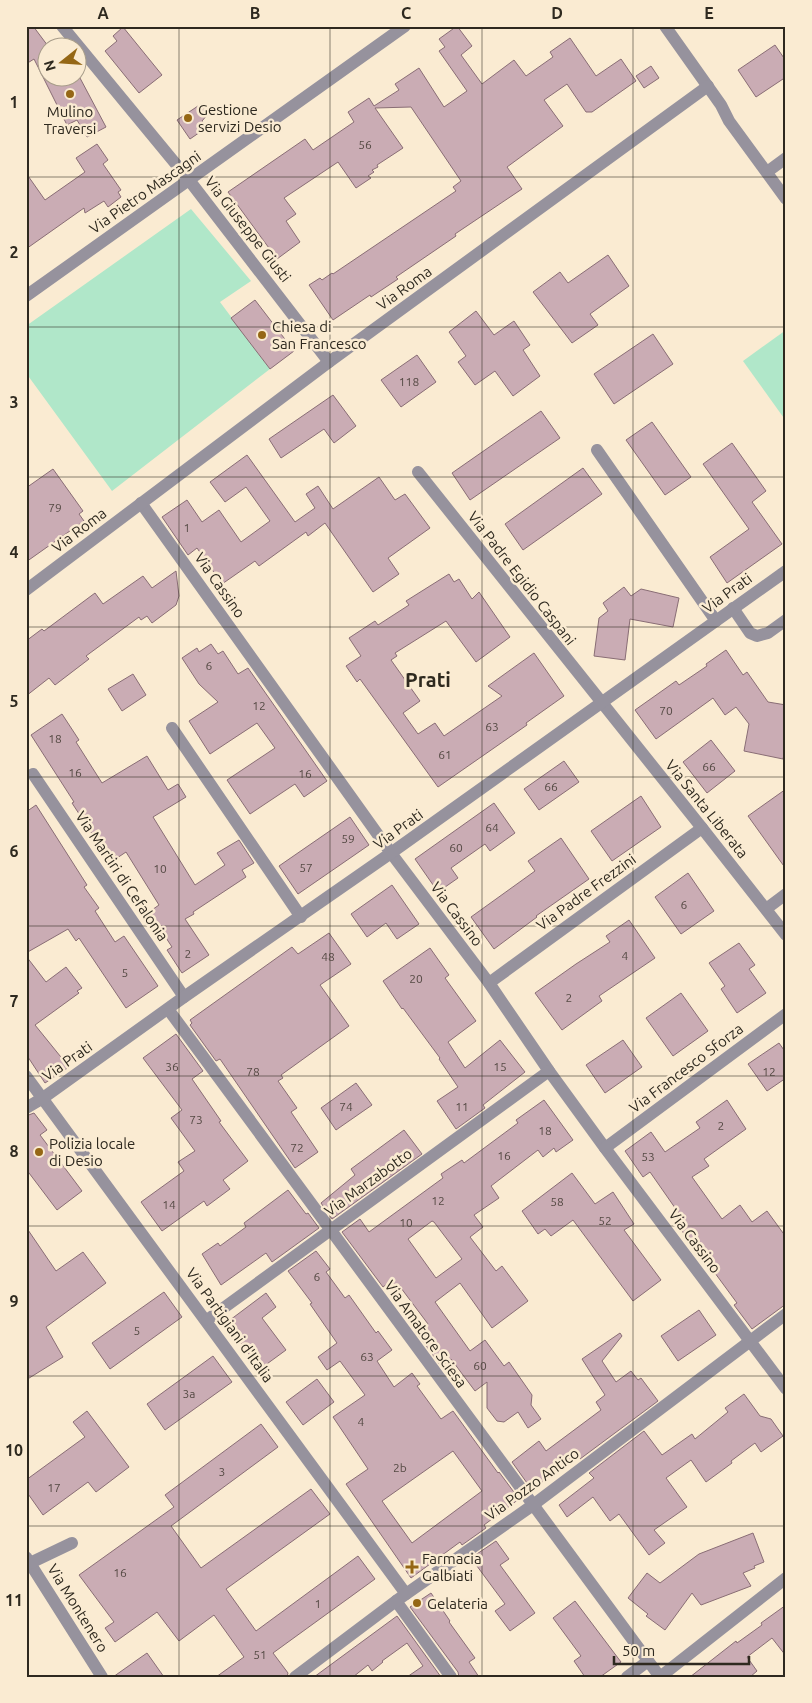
<svg xmlns="http://www.w3.org/2000/svg" width="812" height="1703" font-family="Ubuntu,sans-serif">
<style>
.green{fill:#b0e7c9}
.building{fill:#caacb4;stroke:#896d75;fill-rule:evenodd}
.lines{fill:none;stroke-linecap:round;stroke-linejoin:round}
.minor{stroke:#96929d;stroke-width:12}
.grid{fill:none;stroke:#2e291f;stroke-width:1;stroke-opacity:0.55}
.poi-dot{fill:#956715;stroke:#faebd2;stroke-width:2}
.labels{text-anchor:middle;dominant-baseline:central;stroke-width:5;stroke-linejoin:round;paint-order:stroke}
.number-label{font-size:12px;fill:#554a44}
.poi-label{font-size:15px;fill:#2e291f;stroke:#faebd2;text-anchor:start}
.street-label{font-size:15px;fill:#2e291f;stroke:#faebd2}
.district-label{font-size:20px;font-weight:bold;fill:#2e291f;stroke:#faebd2}
.neatline{fill:none;stroke:#2e291f;stroke-width:2}
.grid-label{font-size:16px;text-anchor:middle;font-weight:bold;fill:#2e291f}
</style>
<rect width="100%" height="100%" fill="#faebd2"/>
<g class="green">
<path d="M191,209L251,281L220,302L270,369L112,491L26,373V326Z"/>
<path d="M786,330V421L743,361Z"/>
</g>
<g class="building">
<path d="M26,26H33L48,46V78H80L106,127L87,137L77,120L67,125L34,59L26,64Z"/>
<path d="M457,26L472,46L461,55L482,84L514,60L526,76L553,57L550,52L570,38L596,76L621,59L636,81L592,112H586L567,84L544,100L563,126L507,167L522,189L455,234L456,236L396,277L398,279L371,297L370,295L333,320L309,285L320,278L322,280L332,273L333,274L456,191L453,187L461,181L411,107L375,108L403,148L377,165L378,167L372,170L374,172L368,176L371,178L356,188L338,162L284,198L296,214L286,221L300,242L277,259L228,192L305,139L313,150L354,122L348,112L369,98L374,106L399,90L395,84L419,68L444,107L467,91L439,51L445,47L439,39Z"/>
<path d="M123,27L162,75L139,93L105,51L117,41L113,36Z"/>
<path d="M775,45L786,61V77L756,97L738,70Z"/>
<path d="M651,66L659,78L644,88L636,76Z"/>
<path d="M201,104L208,114L202,121L206,128L190,139L177,120Z"/>
<path d="M97,144L108,160L103,164L121,190L118,192L121,197L108,207L104,201L85,213L84,208L26,249V173L45,200L85,172L76,158Z"/>
<path d="M608,255L629,286L590,314L598,325L572,343L533,292L560,272L568,283Z"/>
<path d="M255,300L294,351L270,369L231,318Z"/>
<path d="M476,311L494,335L514,321L530,345L523,350L540,376L513,396L495,371L475,385L458,362L466,356L449,332Z"/>
<path d="M653,334L673,364L614,404L594,374Z"/>
<path d="M417,355L436,382L401,407L381,380Z"/>
<path d="M333,395L356,426L334,443L324,429L281,458L269,439Z"/>
<path d="M541,411L560,438L470,500L452,473Z"/>
<path d="M652,422L691,477L665,495L626,440Z"/>
<path d="M732,443L766,491L752,502L782,544L727,583L710,557L749,529L703,464Z"/>
<path d="M247,455L295,522L315,508L306,494L318,486L333,509L379,477L395,500L405,494L430,528L388,558L399,574L373,592L325,523L308,536L306,532L259,566L255,561L222,584L197,548L188,555L162,517L187,500L202,522L219,510L241,542L270,521L246,487L225,502L210,482Z"/>
<path d="M583,468L602,494L523,550L505,524Z"/>
<path d="M53,469L83,511L79,514L84,521L26,562V488Z"/>
<path d="M176,571L179,596L176,605L152,623L147,616L141,620L139,617L86,656L89,659L55,685L49,678L26,696V641L42,629L44,631L95,593L103,604L143,576L152,588Z"/>
<path d="M449,574L454,582L459,579L472,599L479,592L510,637L476,662L446,621L395,653L397,656L391,660L420,701L403,713L418,734L435,723L444,736L502,696L488,686L534,653L564,696L526,723L527,725L438,787L360,679L357,682L346,666L361,656L349,638L375,621L378,625L409,605L406,601Z"/>
<path d="M624,587L631,596L641,589L679,598L673,627L630,619L625,660L594,656L599,618L608,611L603,603Z"/>
<path d="M211,644L218,654L223,651L238,674L248,668L327,781L304,797L295,784L250,814L227,780L275,748L257,723L210,754L189,721L218,702L199,684L182,658L197,648L199,652Z"/>
<path d="M726,650L743,675L747,672L768,702L786,705V746L783,759L744,751L749,724L736,707L725,715L713,698L656,739L635,710L676,681L679,685L707,666L706,664Z"/>
<path d="M133,674L146,695L122,711L108,689Z"/>
<path d="M62,714L79,740L76,742L102,783L147,756L168,790L178,784L186,797L153,817L195,885L225,865L217,853L239,840L254,863L242,870L246,877L193,912L194,914L185,919L209,955L182,973L167,950L172,947L149,912L159,905L126,852L108,864L96,844L98,843L72,803L74,802L31,735Z"/>
<path d="M711,740L735,771L707,793L683,762Z"/>
<path d="M564,761L579,782L539,810L524,789Z"/>
<path d="M786,789V869L748,816Z"/>
<path d="M641,796L661,827L612,861L591,831Z"/>
<path d="M494,803L515,833L490,851L485,844L451,868L458,878L438,892L415,859Z"/>
<path d="M36,805L87,885L84,887L99,908L95,911L115,942L124,936L158,986L126,1008L79,938L76,941L68,929L26,953V812Z"/>
<path d="M350,817L369,845L298,894L279,866Z"/>
<path d="M561,838L589,879L536,916L537,917L494,949L471,917L535,871L528,861Z"/>
<path d="M688,873L714,911L681,934L655,897Z"/>
<path d="M392,885L419,924L397,939L386,923L367,937L351,914Z"/>
<path d="M629,920L655,958L599,996L602,1001L562,1030L535,993L576,964L610,942L606,936Z"/>
<path d="M329,933L351,964L320,985L349,1026L281,1075L283,1078L278,1081L297,1108L291,1112L318,1152L295,1168L220,1059L216,1061L190,1025L192,1023L190,1020L292,947L298,954Z"/>
<path d="M739,943L755,965L749,969L766,993L737,1013L721,989L725,986L709,963Z"/>
<path d="M430,948L449,975L445,978L476,1021L448,1042L465,1068L500,1040L525,1072L483,1105L485,1108L456,1129L437,1101L458,1087L439,1059L440,1058L403,1008L402,1009L383,981Z"/>
<path d="M26,956L46,982L66,967L82,988L77,991L79,993L35,1025L69,1067L45,1083L26,1054Z"/>
<path d="M681,993L708,1031L673,1056L646,1018Z"/>
<path d="M176,1034L203,1071L192,1079L221,1121L219,1122L248,1161L223,1180L230,1189L207,1206L204,1201L162,1231L141,1202L184,1171L178,1162L195,1151L171,1118L182,1110L143,1058Z"/>
<path d="M623,1040L642,1067L605,1093L586,1065Z"/>
<path d="M779,1043L786,1053V1078L767,1091L748,1064Z"/>
<path d="M356,1083L372,1105L336,1130L321,1108Z"/>
<path d="M544,1100L573,1140L556,1152L554,1148L543,1157L538,1150L491,1186L499,1198L474,1215L483,1227L470,1237L496,1271L502,1266L528,1301L492,1328L460,1283L435,1302L470,1351L485,1340L504,1366L509,1362L532,1395L531,1405L541,1419L528,1428L518,1412L504,1422L497,1421L487,1408V1382L475,1391L451,1359L441,1366L416,1332L428,1324L401,1288L396,1291L390,1282L383,1287L342,1232L360,1219L369,1232L443,1178L441,1174L462,1160L464,1163L518,1123L516,1120ZM432,1221L434,1222L462,1259L436,1278L408,1239Z"/>
<path d="M727,1100L746,1129L704,1159L709,1166L692,1177L722,1219L740,1205L752,1222L767,1211L786,1237V1304L752,1329L734,1305L737,1303L701,1254L699,1256L674,1219L680,1215L650,1172L643,1177L625,1151L651,1132L665,1152L700,1128L696,1122Z"/>
<path d="M34,1113L47,1130L40,1135L82,1191L57,1210L26,1169V1116Z"/>
<path d="M404,1130L422,1154L332,1219L321,1203L355,1175L351,1169Z"/>
<path d="M572,1173L595,1204L613,1192L634,1224L624,1230L661,1280L633,1301L573,1220L551,1236L545,1229L538,1234L522,1211Z"/>
<path d="M288,1190L306,1214L308,1213L319,1228L272,1262L266,1253L221,1285L202,1254L218,1243L220,1246L246,1227L244,1223Z"/>
<path d="M26,1227L56,1271L83,1252L106,1283L46,1327L63,1357L26,1380Z"/>
<path d="M316,1251L330,1269L326,1272L345,1298L349,1295L376,1333L378,1331L392,1350L377,1361L394,1387L412,1373L420,1384L417,1386L441,1419L453,1411L498,1473L499,1472L519,1499L484,1525L486,1528L462,1545L460,1542L411,1578L346,1484L368,1469L333,1417L365,1395L340,1361L327,1370L318,1357L337,1343L310,1304L312,1303L288,1271ZM453,1451L482,1491L412,1543L382,1501Z"/>
<path d="M164,1292L182,1317L110,1369L92,1343Z"/>
<path d="M266,1293L276,1307L262,1318L286,1350L260,1369L226,1323Z"/>
<path d="M699,1310L716,1335L678,1361L661,1336Z"/>
<path d="M620,1333L622,1336L602,1361L616,1382L631,1371L638,1380L641,1378L658,1401L580,1459L577,1455L532,1490L512,1462L539,1441L546,1451L601,1410L596,1402L605,1395L582,1359Z"/>
<path d="M213,1356L232,1382L165,1430L147,1404Z"/>
<path d="M317,1379L334,1402L303,1425L286,1402Z"/>
<path d="M744,1394L760,1416L771,1419L783,1436L761,1452L755,1443L731,1461L732,1463L706,1482L691,1460L666,1478L687,1507L654,1530L665,1543L649,1555L619,1514L610,1521L593,1497L567,1517L559,1505L594,1478L589,1473L644,1431L662,1455L692,1434L695,1439L728,1412L725,1408Z"/>
<path d="M87,1411L129,1467L96,1492L88,1482L43,1515L26,1491V1480L85,1437L73,1422Z"/>
<path d="M261,1424L278,1447L171,1526L201,1568L311,1489L330,1514L226,1589L256,1631L358,1556L375,1579L273,1653L288,1673L287,1677H216L244,1657L214,1615L179,1641L157,1612L115,1642L105,1628L114,1622L79,1575L174,1507L165,1495Z"/>
<path d="M753,1533L764,1562L754,1566L755,1568L743,1573L751,1586L701,1605L692,1593L665,1630L646,1616L648,1614L628,1598L647,1573L660,1583L699,1554Z"/>
<path d="M496,1541L509,1559L500,1565L535,1613L510,1631L495,1611L505,1604L471,1558Z"/>
<path d="M431,1593L450,1621L449,1622L475,1658L469,1662L479,1677H459L458,1672L410,1607Z"/>
<path d="M575,1601L621,1662L600,1677H585L574,1661L581,1656L553,1618Z"/>
<path d="M786,1605V1656L772,1638L747,1657L757,1671L750,1677H690L736,1641L737,1643L762,1625L761,1623Z"/>
<path d="M397,1616L441,1677H407L423,1666L407,1643L382,1661L383,1662L372,1671L368,1665L353,1677H314Z"/>
<path d="M147,1653L164,1677H113L137,1660Z"/>
</g>
<g class="lines">
<g class="minor">
<path d="M62,26L189,180L329,362"/>
<path d="M665,26L721,105L729,121L786,199"/>
<path d="M767,172L786,158"/>
<path d="M26,296L405,26"/>
<path d="M597,450L716,621"/>
<path d="M418,472L702,828L786,935"/>
<path d="M141,503L391,853L489,983L549,1071L605,1148L786,1389"/>
<path d="M26,590L329,362L708,86"/>
<path d="M733,608L750,633L757,636L768,633L786,620"/>
<path d="M172,728L301,917"/>
<path d="M33,774L184,997"/>
<path d="M766,909L786,894"/>
<path d="M489,983L702,828"/>
<path d="M168,1009L660,1677"/>
<path d="M26,1076L406,1594"/>
<path d="M26,1108L43,1098L184,997L391,853L786,571"/>
<path d="M605,1148L786,1014"/>
<path d="M207,1320L549,1071"/>
<path d="M26,1557L102,1677"/>
<path d="M26,1565L72,1543"/>
<path d="M396,1601L451,1677"/>
<path d="M295,1677L396,1601L533,1505L786,1314"/>
<path d="M627,1677L648,1661"/>
<path d="M660,1677L786,1578"/>
</g>
</g>
<path class="grid" d="M179,26V1677M330,26V1677M482,26V1677M633,26V1677M26,177H786M26,327H786M26,477H786M26,627H786M26,777H786M26,926H786M26,1076H786M26,1226H786M26,1376H786M26,1526H786"/>
<g class="poi-dot">
<circle cx="70" cy="94" r="5"/>
<circle cx="188" cy="118" r="5"/>
<circle cx="262" cy="335" r="5"/>
<circle cx="39" cy="1152" r="5"/>
<path d="M409.5 1559.5h5v5h5v5h-5v5h-5v-5h-5v-5h5z"/>
<circle cx="417" cy="1603" r="5"/>
</g>
<g class="labels">
<g class="number-label">
<text x="365" y="144">56</text>
<text x="409" y="381">118</text>
<text x="55" y="507">79</text>
<text x="187" y="527">1</text>
<text x="209" y="665">6</text>
<text x="259" y="705">12</text>
<text x="666" y="710">70</text>
<text x="492" y="726">63</text>
<text x="55" y="738">18</text>
<text x="445" y="754">61</text>
<text x="709" y="766">66</text>
<text x="75" y="772">16</text>
<text x="305" y="773">16</text>
<text x="551" y="786">66</text>
<text x="492" y="827">64</text>
<text x="348" y="838">59</text>
<text x="456" y="847">60</text>
<text x="306" y="867">57</text>
<text x="160" y="868">10</text>
<text x="684" y="904">6</text>
<text x="188" y="953">2</text>
<text x="625" y="955">4</text>
<text x="328" y="956">48</text>
<text x="125" y="972">5</text>
<text x="416" y="978">20</text>
<text x="569" y="997">2</text>
<text x="172" y="1066">36</text>
<text x="500" y="1066">15</text>
<text x="253" y="1071">78</text>
<text x="769" y="1071">12</text>
<text x="346" y="1106">74</text>
<text x="462" y="1106">11</text>
<text x="196" y="1119">73</text>
<text x="721" y="1125">2</text>
<text x="545" y="1130">18</text>
<text x="297" y="1147">72</text>
<text x="504" y="1155">16</text>
<text x="648" y="1156">53</text>
<text x="438" y="1200">12</text>
<text x="557" y="1201">58</text>
<text x="169" y="1204">14</text>
<text x="605" y="1220">52</text>
<text x="406" y="1222">10</text>
<text x="317" y="1276">6</text>
<text x="137" y="1330">5</text>
<text x="367" y="1356">63</text>
<text x="480" y="1365">60</text>
<text x="189" y="1393">3a</text>
<text x="361" y="1421">4</text>
<text x="400" y="1467">2b</text>
<text x="222" y="1471">3</text>
<text x="54" y="1487">17</text>
<text x="120" y="1572">16</text>
<text x="318" y="1603">1</text>
<text x="260" y="1654">51</text>
</g>
<g class="poi-label">
<text x="198" y="109">Gestione<tspan x="198" dy="17">servizi Desio</tspan></text>
<text x="70" y="111" text-anchor="middle">Mulino<tspan x="70" dy="17">Traversi</tspan></text>
<text x="272" y="326">Chiesa di<tspan x="272" dy="17">San Francesco</tspan></text>
<text x="49" y="1143">Polizia locale<tspan x="49" dy="17">di Desio</tspan></text>
<text x="422" y="1558">Farmacia<tspan x="422" dy="17">Galbiati</tspan></text>
<text x="427" y="1603">Gelateria</text>
</g>
<g class="street-label">
<text transform="translate(145 192) rotate(-35)">Via Pietro Mascagni</text>
<text transform="translate(248 229) rotate(52)">Via Giuseppe Giusti</text>
<text transform="translate(404 288) rotate(-36)">Via Roma</text>
<text transform="translate(79 530) rotate(-37)">Via Roma</text>
<text transform="translate(522 578) rotate(52)">Via Padre Egidio Caspani</text>
<text transform="translate(220 585) rotate(55)">Via Cassino</text>
<text transform="translate(727 593) rotate(-36)">Via Prati</text>
<text transform="translate(707 809) rotate(51)">Via Santa Liberata</text>
<text transform="translate(398 829) rotate(-36)">Via Prati</text>
<text transform="translate(122 876) rotate(56)">Via Martiri di Cefalonia</text>
<text transform="translate(586 892) rotate(-36)">Via Padre Frezzini</text>
<text transform="translate(457 914) rotate(53)">Via Cassino</text>
<text transform="translate(67 1061) rotate(-35)">Via Prati</text>
<text transform="translate(686 1068) rotate(-37)">Via Francesco Sforza</text>
<text transform="translate(368 1182) rotate(-36)">Via Marzabotto</text>
<text transform="translate(695 1241) rotate(53)">Via Cassino</text>
<text transform="translate(230 1325) rotate(54)">Via Partigiani d'Italia</text>
<text transform="translate(426 1334) rotate(54)">Via Amatore Sciesa</text>
<text transform="translate(532 1484) rotate(-36)">Via Pozzo Antico</text>
<text transform="translate(78 1608) rotate(58)">Via Montenero</text>
</g>
<g class="district-label">
<text x="428" y="679">Prati</text>
</g>
</g>
<rect width="812" height="1703" fill="none" stroke="#faebd2" stroke-width="55"/>
<g transform="translate(62 62) rotate(253)"><circle r="24" fill="#faebd2" stroke="#a89d8a"/>
<path d="M0-4L9 19L0 12L-9 19Z" fill="#956715"/>
<text y="-8" font-size="14" font-weight="bold" text-anchor="middle" fill="#2e291f">N</text>
</g>
<path d="M614 1656v8h135v-8" fill="none" stroke="#2e291f" stroke-width="2.5"/>
<text x="622" y="1656" font-size="15" fill="#2e291f" stroke="#faebd2" stroke-width="4" paint-order="stroke">50 m</text>
<rect x="28" y="28" width="756" height="1648" class="neatline"/>
<g class="grid-label">
<text x="103" y="19">A</text>
<text x="255" y="19">B</text>
<text x="406" y="19">C</text>
<text x="557" y="19">D</text>
<text x="709" y="19">E</text>
<text x="14" y="108">1</text>
<text x="14" y="258">2</text>
<text x="14" y="408">3</text>
<text x="14" y="558">4</text>
<text x="14" y="707">5</text>
<text x="14" y="857">6</text>
<text x="14" y="1007">7</text>
<text x="14" y="1157">8</text>
<text x="14" y="1307">9</text>
<text x="14" y="1456">10</text>
<text x="14" y="1606">11</text>
</g>
</svg>
